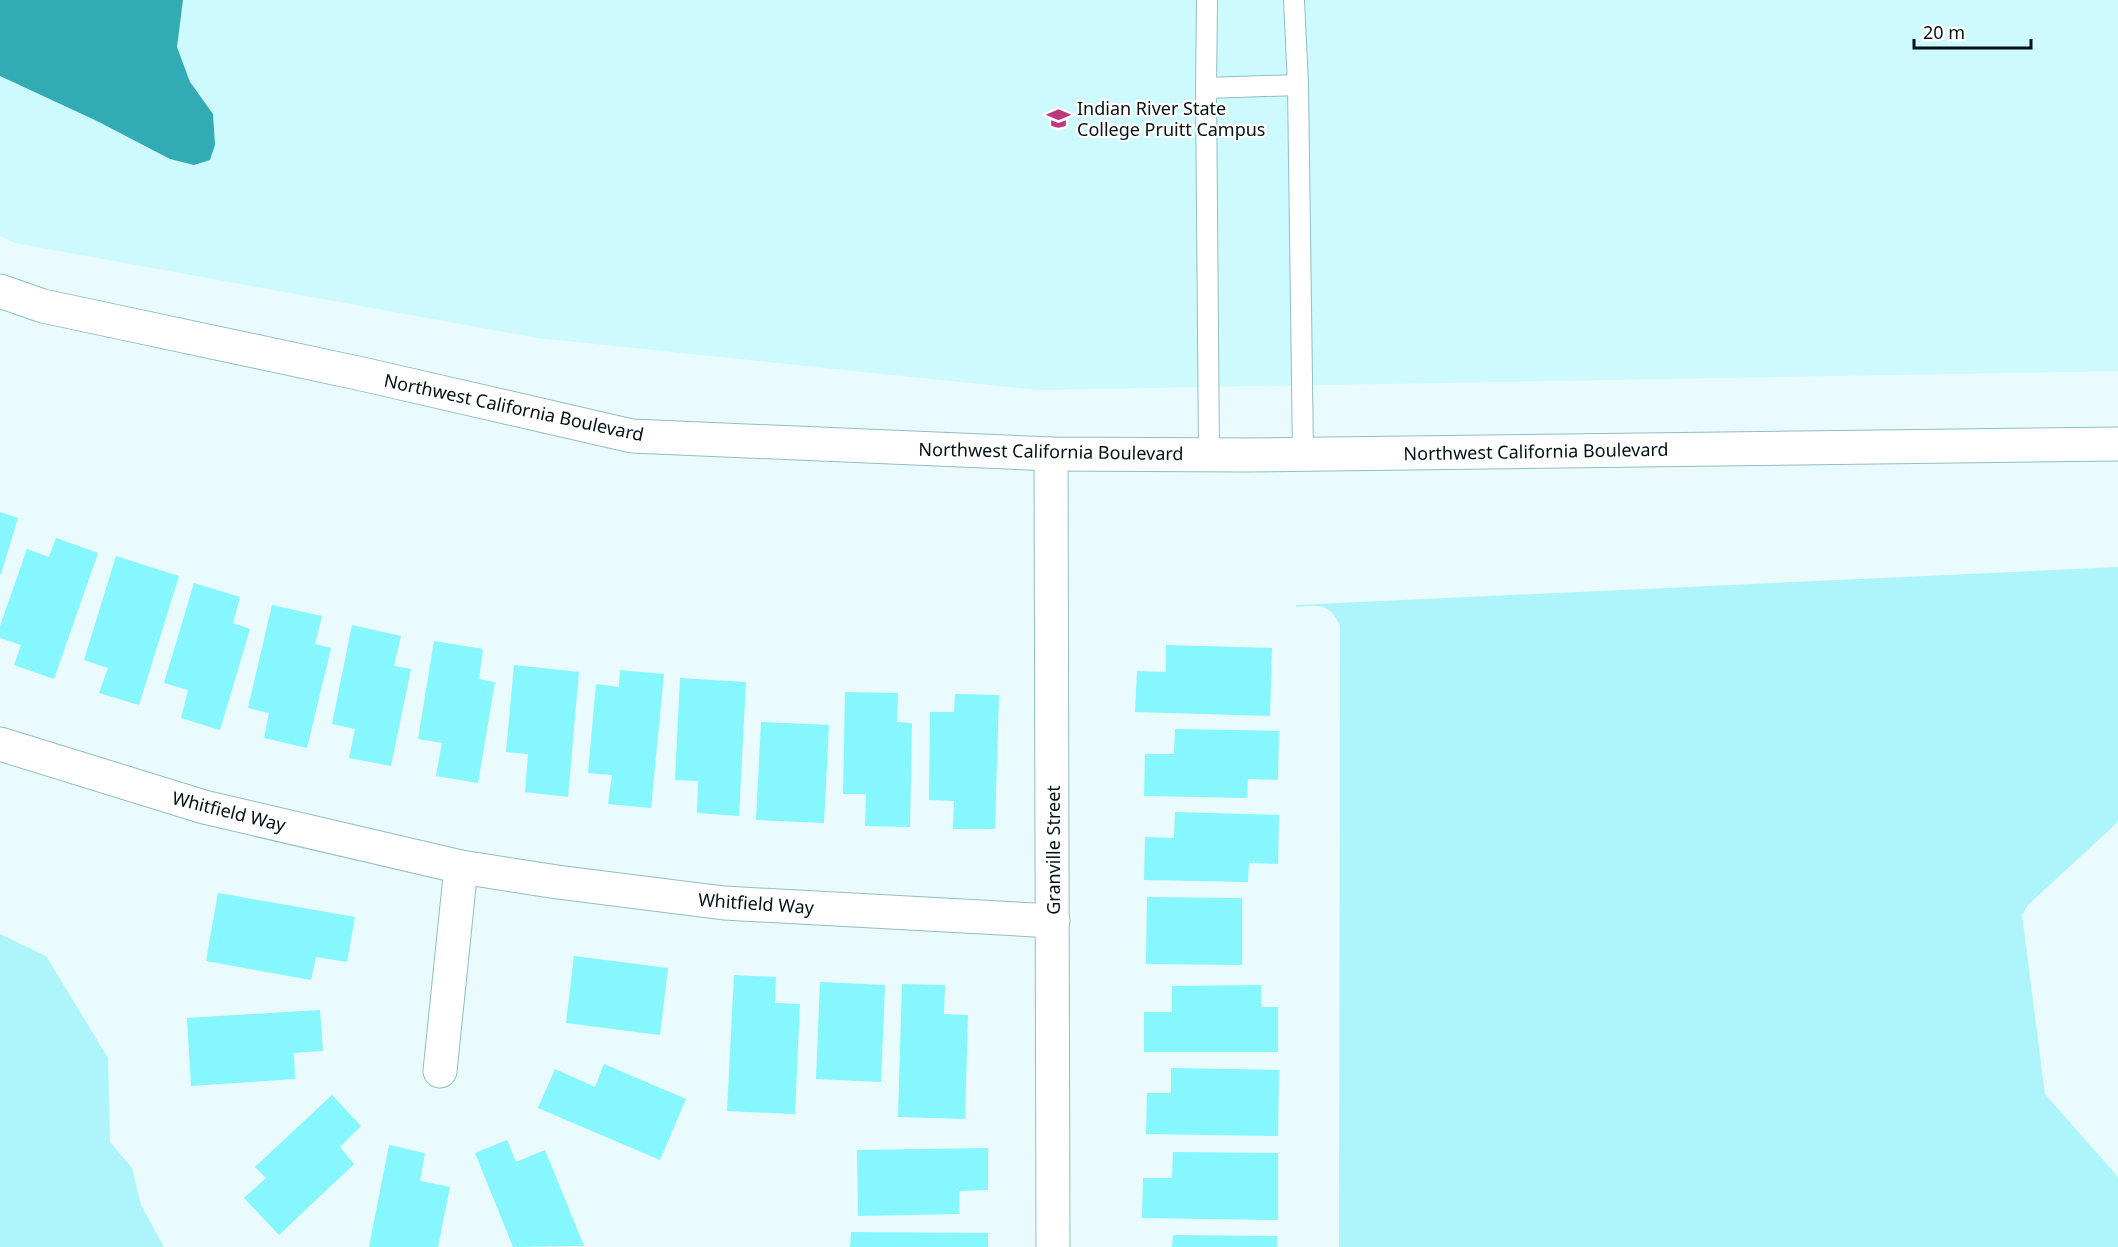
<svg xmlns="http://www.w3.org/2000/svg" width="2118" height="1247" font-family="'Noto Sans',sans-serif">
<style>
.built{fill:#ccfafe}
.green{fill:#adf5fb}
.water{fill:#33abb4}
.building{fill:#86f6ff}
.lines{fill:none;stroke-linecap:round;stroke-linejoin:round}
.service-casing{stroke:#91bec2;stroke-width:22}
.minor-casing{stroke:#91bec2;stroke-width:35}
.tertiary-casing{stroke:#91bec2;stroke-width:35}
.service{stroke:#fff;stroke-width:20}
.minor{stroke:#fff;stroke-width:33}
.tertiary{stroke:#fff;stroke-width:33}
.labels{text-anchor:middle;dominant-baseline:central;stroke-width:4.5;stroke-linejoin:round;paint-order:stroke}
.poi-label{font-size:18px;fill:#021113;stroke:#fff;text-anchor:start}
.street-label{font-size:18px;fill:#021113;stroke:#fff}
</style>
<rect width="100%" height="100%" fill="#e9fbfd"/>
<path class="built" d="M0,0H2118V371L1037,390L537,338L15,243L0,236Z"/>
<g class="green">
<path d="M2118,567V822L2028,905L2022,915L2045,1094L2118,1177V1247H1339L1340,626C1330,603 1318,605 1296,607V605Z"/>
<path d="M0,934L46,956L108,1058L110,1142L132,1168L141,1205L164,1247H0Z"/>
</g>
<path class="water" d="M0,0H183L177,47L190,82L213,114L215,145L210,160L194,165L170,159L97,121L0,76Z"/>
<g class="building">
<path d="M0,512L18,518L1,574H0Z"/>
<path d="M56,538L98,553L54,679L14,665L21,645L0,638V626L27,549L49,557Z"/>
<path d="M116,556L179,576L139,705L99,693L108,668L84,660Z"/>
<path d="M194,583L240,597L233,623L250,629L220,730L181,718L188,690L164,683Z"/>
<path d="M272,605L322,616L315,644L331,648L307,748L264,738L269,713L248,708Z"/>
<path d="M352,625L401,636L394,666L411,669L391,766L349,758L355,729L332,724Z"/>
<path d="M434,641L483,649L479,679L495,682L478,783L436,776L442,743L418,739Z"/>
<path d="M1166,645L1272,648L1270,716L1135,712L1137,671L1166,672Z"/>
<path d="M514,665L579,672L568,797L525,792L528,754L506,752Z"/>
<path d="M620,670L664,674L651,808L608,804L612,775L588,773L596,684L619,687Z"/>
<path d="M680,678L746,682L739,816L697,813L698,781L675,780Z"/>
<path d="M845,692L898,693L897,722L912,723L910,827L865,826L866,794H843Z"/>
<path d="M955,694L999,695L995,829H953L954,801L929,800L930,712H954Z"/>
<path d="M761,722L829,725L824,823L756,820Z"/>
<path d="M1175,729L1279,731L1278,780L1248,779L1247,798L1144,796L1145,754H1174Z"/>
<path d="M1175,812L1279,815L1278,864L1249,863L1248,882L1144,880L1145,837L1174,838Z"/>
<path d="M218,893L355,917L347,962L316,957L311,980L206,961Z"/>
<path d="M1147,897L1242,898V965L1146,964Z"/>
<path d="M574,956L668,968L660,1035L566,1023Z"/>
<path d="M734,975L776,977L775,1003L800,1004L795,1114L727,1111Z"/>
<path d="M820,982L885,985L881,1082L816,1079Z"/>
<path d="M902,984L945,985L944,1014L968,1015L965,1119L898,1117Z"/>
<path d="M1261,985V1007H1278V1052H1144V1012H1172V986Z"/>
<path d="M320,1010L323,1051L294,1053L295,1079L191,1086L187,1018Z"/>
<path d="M604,1064L686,1099L660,1160L538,1108L555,1069L595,1087Z"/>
<path d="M1171,1068L1279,1070L1278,1136L1146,1134L1147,1093H1171Z"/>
<path d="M332,1095L361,1126L340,1147L354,1164L279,1235L244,1198L266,1178L255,1167Z"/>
<path d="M507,1140L516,1162L545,1150L584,1246L513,1247L475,1153Z"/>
<path d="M389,1145L425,1153L420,1181L450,1187L438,1247H369Z"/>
<path d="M988,1148V1190L959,1191V1214L858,1216L857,1150Z"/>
<path d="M1173,1152L1278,1153V1220L1142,1218L1143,1178H1172Z"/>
<path d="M851,1232L988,1233V1247H850Z"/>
<path d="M1173,1235L1277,1236V1247H1172Z"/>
</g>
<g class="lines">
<defs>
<g id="service">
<path d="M1207,0L1206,88L1209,454"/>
<path d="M1294,0L1298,85L1303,454"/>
<path d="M1206,88L1298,85"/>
</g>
<g id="minor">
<path d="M1051,454L1053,1247"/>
<path d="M0,744L204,807L461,867L557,882L724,903L1053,921"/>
<path d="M440,1071L461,867"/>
</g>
<path id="tertiary" d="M0,291L43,306L362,374L632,436L1051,454L1247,455L2118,444"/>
</defs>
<use href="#service" class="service-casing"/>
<use href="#minor" class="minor-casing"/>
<use href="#tertiary" class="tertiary-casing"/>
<use href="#service" class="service"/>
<use href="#minor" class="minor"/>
<use href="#tertiary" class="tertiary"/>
</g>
<defs>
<symbol id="university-bare" viewBox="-9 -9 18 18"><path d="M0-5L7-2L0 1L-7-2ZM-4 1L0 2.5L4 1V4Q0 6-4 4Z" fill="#bd397e" stroke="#fff" stroke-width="2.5" paint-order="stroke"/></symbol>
</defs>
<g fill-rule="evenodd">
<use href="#university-bare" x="1042" y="102" width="33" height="33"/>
</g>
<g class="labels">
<g class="poi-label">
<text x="1077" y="108">Indian River State<tspan x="1077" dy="21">College Pruitt Campus</tspan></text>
</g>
<g class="street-label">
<text transform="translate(514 407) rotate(12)">Northwest California Boulevard</text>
<text transform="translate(1051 451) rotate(1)">Northwest California Boulevard</text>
<text transform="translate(1536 451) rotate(-1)">Northwest California Boulevard</text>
<text transform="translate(229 811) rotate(14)">Whitfield Way</text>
<text transform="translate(1053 850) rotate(-90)">Granville Street</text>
<text transform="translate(756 903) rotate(4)">Whitfield Way</text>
</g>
</g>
<path d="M1914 39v9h117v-9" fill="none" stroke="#021113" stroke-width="3"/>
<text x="1923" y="39" font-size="18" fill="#021113" stroke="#ffffff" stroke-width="4.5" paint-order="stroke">20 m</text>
</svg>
